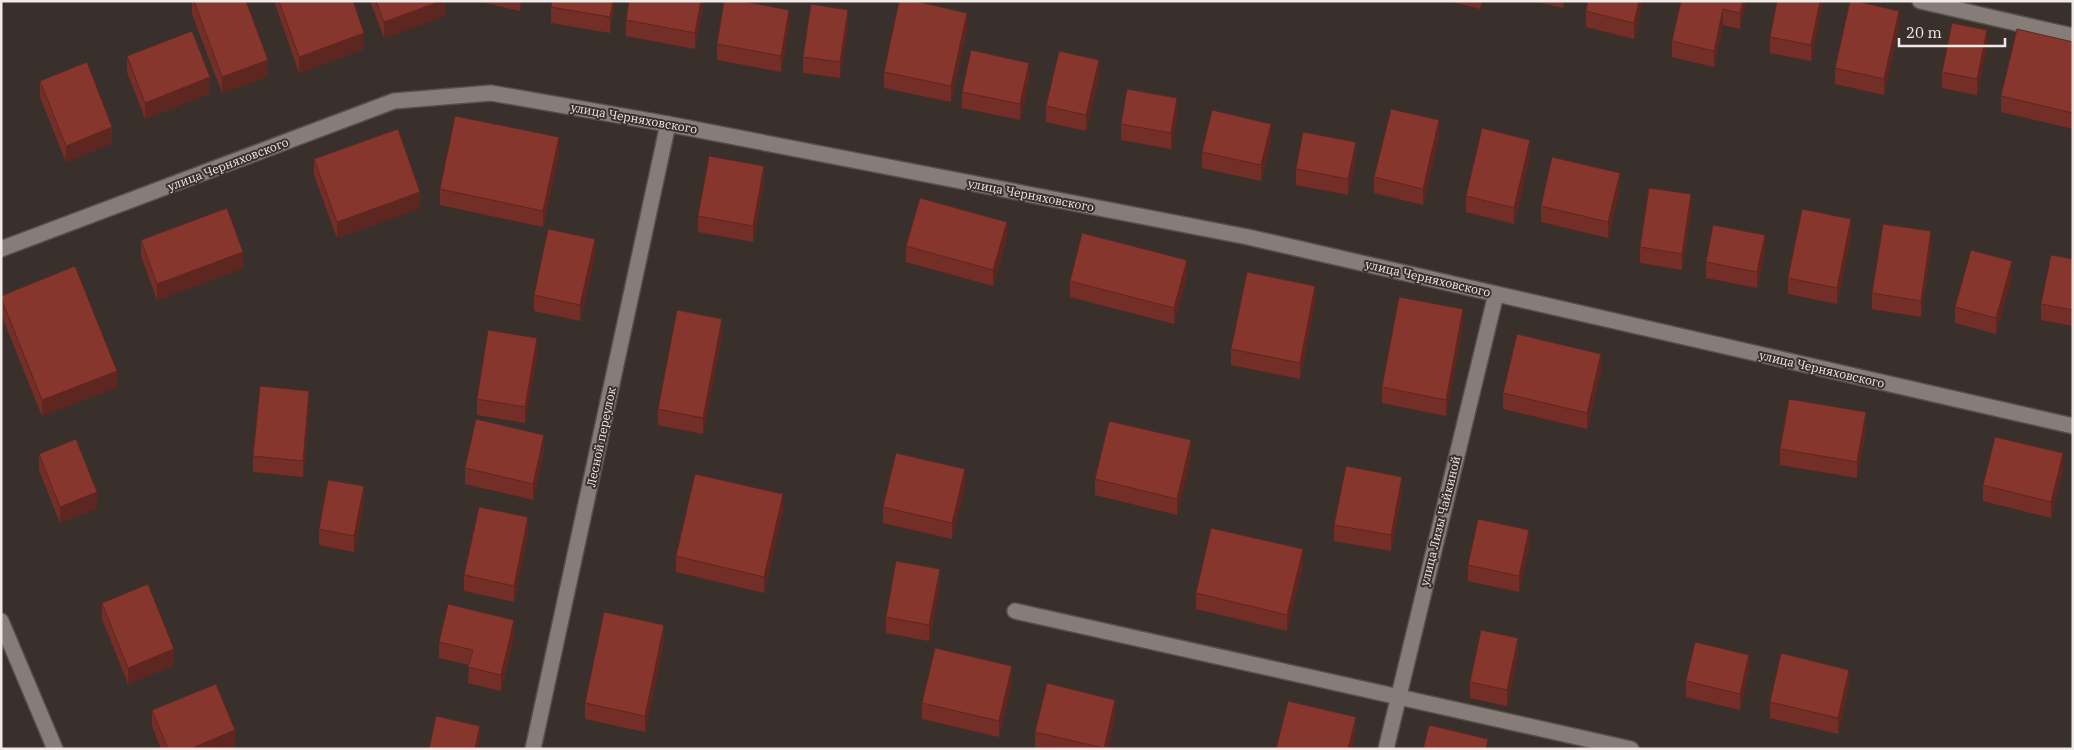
<svg xmlns="http://www.w3.org/2000/svg" width="2074" height="750" font-family="'IBM Plex Serif',serif">
<style>
.lines{fill:none;stroke-linecap:round;stroke-linejoin:round}
.lane-casing{stroke:#564f4b;stroke-width:18}
.street-casing{stroke:#564f4b;stroke-width:18}
.lane{stroke:#877d78;stroke-width:15}
.street{stroke:#877d78;stroke-width:15}
.wall{fill:#732e27}
.shaded-wall{fill:#5e2620}
.building{fill:#86362d;stroke:#5e2620}
.labels{text-anchor:middle;dominant-baseline:central;stroke-width:4;stroke-linejoin:round;paint-order:stroke}
.street-label{font-size:12px;fill:#f1ebe8;stroke:#39302c}
</style>
<rect width="100%" height="100%" fill="#39302c"/>
<g class="lines">
<defs>
<path id="lane" d="M1015,611L1631,749"/>
<g id="street">
<path d="M1920,1L2073,36"/>
<path d="M1,249L394,101L491,93L668,124L1248,237L2073,426"/>
<path d="M1,621L55,749"/>
<path d="M533,749L668,124"/>
<path d="M1386,749L1496,294"/>
</g>
</defs>
<use href="#lane" class="lane-casing"/>
<use href="#street" class="street-casing"/>
<use href="#lane" class="lane"/>
<use href="#street" class="street"/>
</g>
<g class="wall">
<path d="M192,1H246L268,76L222,93L192,14Z"/>
<path d="M274,1H353L364,49L299,73Z"/>
<path d="M370,1H445V16L384,38Z"/>
<path d="M477,1H522L520,11Z"/>
<path d="M552,1H615L610,33L551,23V7Z"/>
<path d="M629,1H704L695,49L626,36V20Z"/>
<path d="M1448,1H1482L1480,9Z"/>
<path d="M1533,1H1564L1563,8Z"/>
<path d="M1643,1L1634,39L1586,27V11Z"/>
<path d="M1681,1H1746L1740,29L1723,25L1714,67L1672,57V41Z"/>
<path d="M1823,1L1811,61L1770,53V37Z"/>
<path d="M789,26L781,72L717,60V44Z"/>
<path d="M848,26L840,78L803,73V57Z"/>
<path d="M1899,27L1884,95L1835,84V68Z"/>
<path d="M967,29L951,102L884,88V72Z"/>
<path d="M2073,42V129L2001,112V96Z"/>
<path d="M1987,46L1977,95L1942,88V72Z"/>
<path d="M127,56L210,93L145,119L127,72Z"/>
<path d="M1099,76L1086,131L1046,122V106Z"/>
<path d="M1029,79L1020,120L962,108V92Z"/>
<path d="M40,81L112,143L66,162L40,97Z"/>
<path d="M1177,114L1171,149L1121,140V124Z"/>
<path d="M1439,136L1423,205L1374,193V177Z"/>
<path d="M1271,140L1261,181L1202,168V152Z"/>
<path d="M559,153L543,227L440,205V189Z"/>
<path d="M1530,156L1514,224L1466,212V196Z"/>
<path d="M1356,158L1348,195L1296,185V169Z"/>
<path d="M314,159L420,208L337,238L314,175Z"/>
<path d="M764,182L753,242L698,232V216Z"/>
<path d="M1620,189L1608,238L1541,222V206Z"/>
<path d="M1691,210L1682,270L1640,263V247Z"/>
<path d="M1851,235L1837,304L1788,294V278Z"/>
<path d="M1007,238L993,286L906,262V246Z"/>
<path d="M141,240L243,268L157,300L141,256Z"/>
<path d="M1931,247L1921,317L1872,309V293Z"/>
<path d="M1765,251L1757,288L1706,278V262Z"/>
<path d="M595,255L580,321L534,311V295Z"/>
<path d="M2073,259V326L2041,320V304Z"/>
<path d="M1187,276L1174,324L1070,297V281Z"/>
<path d="M2012,277L1996,334L1955,323V307Z"/>
<path d="M1,296L117,387L42,416L1,314Z"/>
<path d="M1315,302L1300,379L1231,365V349Z"/>
<path d="M1463,325L1446,416L1382,403V387Z"/>
<path d="M722,335L703,434L658,425V409Z"/>
<path d="M537,354L525,423L477,415V399Z"/>
<path d="M1601,370L1587,429L1503,409V393Z"/>
<path d="M309,407L303,477L253,472V456Z"/>
<path d="M1866,428L1857,478L1780,465V449Z"/>
<path d="M544,451L533,500L465,484V468Z"/>
<path d="M39,454L97,508L60,523L39,470Z"/>
<path d="M1191,456L1177,515L1095,495V479Z"/>
<path d="M2063,469L2051,518L1983,501V485Z"/>
<path d="M965,485L952,539L883,523V507Z"/>
<path d="M1402,493L1391,551L1334,541V525Z"/>
<path d="M364,502L354,552L319,545V529Z"/>
<path d="M783,510L764,593L676,572V556Z"/>
<path d="M528,533L514,602L464,591V575Z"/>
<path d="M1529,546L1519,592L1468,581V565Z"/>
<path d="M1303,565L1287,631L1196,609V593Z"/>
<path d="M940,585L929,641L886,633V617Z"/>
<path d="M102,603L174,665L128,684L102,619Z"/>
<path d="M514,636L501,691L468,683L469,665L439,658V642Z"/>
<path d="M664,641L645,732L585,719V703Z"/>
<path d="M1518,654L1507,706L1470,698V682Z"/>
<path d="M1749,671L1740,710L1686,697V681Z"/>
<path d="M1012,682L999,737L922,719V703Z"/>
<path d="M1849,686L1838,734L1770,718V702Z"/>
<path d="M152,710L235,746L229,749H161L152,726Z"/>
<path d="M1115,716L1108,749H1039L1035,748V732Z"/>
</g>
<g class="shaded-wall">
<path d="M441,1H445V16L384,38V22Z"/>
<path d="M520,1H522L520,11Z"/>
<path d="M613,1H615L610,33V17Z"/>
<path d="M701,1H704L695,49V33Z"/>
<path d="M1639,1H1643L1634,39V23Z"/>
<path d="M1743,1H1746L1740,29V13Z"/>
<path d="M1820,1H1823L1811,61V45Z"/>
<path d="M1723,9V25L1714,67V51Z"/>
<path d="M789,10V26L781,72V56Z"/>
<path d="M848,10V26L840,78V62Z"/>
<path d="M1899,11V27L1884,95V79Z"/>
<path d="M967,13V29L951,102V86Z"/>
<path d="M1987,30V46L1977,95V79Z"/>
<path d="M364,33V49L299,73V57Z"/>
<path d="M268,60V76L222,93V77Z"/>
<path d="M1099,60V76L1086,131V115Z"/>
<path d="M1029,63V79L1020,120V104Z"/>
<path d="M210,77V93L145,119V103Z"/>
<path d="M1177,98V114L1171,149V133Z"/>
<path d="M1439,120V136L1423,205V189Z"/>
<path d="M1271,124V140L1261,181V165Z"/>
<path d="M112,127V143L66,162V146Z"/>
<path d="M559,137V153L543,227V211Z"/>
<path d="M1530,140V156L1514,224V208Z"/>
<path d="M1356,142V158L1348,195V179Z"/>
<path d="M764,166V182L753,242V226Z"/>
<path d="M1620,173V189L1608,238V222Z"/>
<path d="M420,192V208L337,238V222Z"/>
<path d="M1691,194V210L1682,270V254Z"/>
<path d="M1851,219V235L1837,304V288Z"/>
<path d="M1007,222V238L993,286V270Z"/>
<path d="M1931,231V247L1921,317V301Z"/>
<path d="M1765,235V251L1757,288V272Z"/>
<path d="M595,239V255L580,321V305Z"/>
<path d="M243,252V268L157,300V284Z"/>
<path d="M1187,260V276L1174,324V308Z"/>
<path d="M2012,261V277L1996,334V318Z"/>
<path d="M1315,286V302L1300,379V363Z"/>
<path d="M1463,309V325L1446,416V400Z"/>
<path d="M722,319V335L703,434V418Z"/>
<path d="M537,338V354L525,423V407Z"/>
<path d="M1601,354V370L1587,429V413Z"/>
<path d="M117,371V387L42,416V400Z"/>
<path d="M309,391V407L303,477V461Z"/>
<path d="M1866,412V428L1857,478V462Z"/>
<path d="M544,435V451L533,500V484Z"/>
<path d="M1191,440V456L1177,515V499Z"/>
<path d="M2063,453V469L2051,518V502Z"/>
<path d="M965,469V485L952,539V523Z"/>
<path d="M1402,477V493L1391,551V535Z"/>
<path d="M364,486V502L354,552V536Z"/>
<path d="M97,492V508L60,523V507Z"/>
<path d="M783,494V510L764,593V577Z"/>
<path d="M528,517V533L514,602V586Z"/>
<path d="M1529,530V546L1519,592V576Z"/>
<path d="M1303,549V565L1287,631V615Z"/>
<path d="M940,569V585L929,641V625Z"/>
<path d="M514,620V636L501,691V675Z"/>
<path d="M664,625V641L645,732V716Z"/>
<path d="M1518,638V654L1507,706V690Z"/>
<path d="M174,649V665L128,684V668Z"/>
<path d="M1749,655V671L1740,710V694Z"/>
<path d="M1012,666V682L999,737V721Z"/>
<path d="M1849,670V686L1838,734V718Z"/>
<path d="M1115,700V716L1108,749H1104Z"/>
<path d="M1356,717V733L1352,749H1348Z"/>
<path d="M480,726V742L478,749H475Z"/>
<path d="M235,730V746L229,749H190Z"/>
<path d="M1488,739V749H1486Z"/>
</g>
<g class="building">
<path d="M194,1H246L268,60L222,77Z"/>
<path d="M279,1H353L364,33L299,57Z"/>
<path d="M376,1H441L384,22Z"/>
<path d="M552,1H613L610,17L551,7Z"/>
<path d="M629,1H701L695,33L626,20Z"/>
<path d="M724,1H742L789,10L781,56L717,44Z"/>
<path d="M899,1H915L967,13L951,86L884,72Z"/>
<path d="M1588,1H1639L1634,23L1586,11Z"/>
<path d="M1681,1H1743L1740,13L1723,9L1714,51L1672,41Z"/>
<path d="M1777,1H1820L1811,45L1770,37Z"/>
<path d="M1850,1H1856L1899,11L1884,79L1835,68Z"/>
<path d="M811,4L848,10L840,62L803,57Z"/>
<path d="M1952,23L1987,30L1977,79L1942,72Z"/>
<path d="M2017,29L2073,42V113L2001,96Z"/>
<path d="M192,31L210,77L145,103L127,56Z"/>
<path d="M971,50L1029,63L1020,104L962,92Z"/>
<path d="M1059,51L1099,60L1086,115L1046,106Z"/>
<path d="M87,62L112,127L66,146L40,81Z"/>
<path d="M1127,89L1177,98L1171,133L1121,124Z"/>
<path d="M1391,109L1439,120L1423,189L1374,177Z"/>
<path d="M1212,110L1271,124L1261,165L1202,152Z"/>
<path d="M455,116L559,137L543,211L440,189Z"/>
<path d="M1482,128L1530,140L1514,208L1466,196Z"/>
<path d="M398,129L420,192L337,222L314,159Z"/>
<path d="M1303,132L1356,142L1348,179L1296,169Z"/>
<path d="M709,156L764,166L753,226L698,216Z"/>
<path d="M1552,157L1620,173L1608,222L1541,206Z"/>
<path d="M1649,188L1691,194L1682,254L1640,247Z"/>
<path d="M920,198L1007,222L993,270L906,246Z"/>
<path d="M227,208L243,252L157,284L141,240Z"/>
<path d="M1802,209L1851,219L1837,288L1788,278Z"/>
<path d="M1883,224L1931,231L1921,301L1872,293Z"/>
<path d="M1713,225L1765,235L1757,272L1706,262Z"/>
<path d="M548,229L595,239L580,305L534,295Z"/>
<path d="M1082,233L1187,260L1174,308L1070,281Z"/>
<path d="M1971,250L2012,261L1996,318L1955,307Z"/>
<path d="M2051,255L2073,259V310L2041,304Z"/>
<path d="M75,266L117,371L42,400L1,298V296Z"/>
<path d="M1247,272L1315,286L1300,363L1231,349Z"/>
<path d="M1399,297L1463,309L1446,400L1382,387Z"/>
<path d="M677,310L722,319L703,418L658,409Z"/>
<path d="M488,330L537,338L525,407L477,399Z"/>
<path d="M1517,334L1601,354L1587,413L1503,393Z"/>
<path d="M260,386L309,391L303,461L253,456Z"/>
<path d="M1789,399L1866,412L1857,462L1780,449Z"/>
<path d="M476,419L544,435L533,484L465,468Z"/>
<path d="M1109,421L1191,440L1177,499L1095,479Z"/>
<path d="M1995,437L2063,453L2051,502L1983,485Z"/>
<path d="M76,439L97,492L60,507L39,454Z"/>
<path d="M896,453L965,469L952,523L883,507Z"/>
<path d="M1346,466L1402,477L1391,535L1334,525Z"/>
<path d="M695,474L783,494L764,577L676,556Z"/>
<path d="M328,480L364,486L354,536L319,529Z"/>
<path d="M479,507L528,517L514,586L464,575Z"/>
<path d="M1478,519L1529,530L1519,576L1468,565Z"/>
<path d="M1211,528L1303,549L1287,615L1196,593Z"/>
<path d="M896,561L940,569L929,625L886,617Z"/>
<path d="M148,584L174,649L128,668L102,603Z"/>
<path d="M448,604L514,620L501,675L468,667L473,650L439,642Z"/>
<path d="M604,612L664,625L645,716L585,703Z"/>
<path d="M1481,630L1518,638L1507,690L1470,682Z"/>
<path d="M1695,642L1749,655L1740,694L1686,681Z"/>
<path d="M935,648L1012,666L999,721L922,703Z"/>
<path d="M1781,653L1849,670L1838,718L1770,702Z"/>
<path d="M1047,683L1115,700L1104,748L1035,732Z"/>
<path d="M216,684L235,730L190,749H168L152,710Z"/>
<path d="M1288,701L1356,717L1348,749H1276Z"/>
<path d="M436,716L480,726L475,749H429Z"/>
<path d="M1429,725L1488,739L1486,749H1423Z"/>
</g>
<g class="labels">
<g class="street-label">
<text transform="translate(634 118) rotate(10)">улица Черняховского</text>
<text transform="translate(228 164) rotate(-21)">улица Черняховского</text>
<text transform="translate(1031 195) rotate(11)">улица Черняховского</text>
<text transform="translate(1428 278) rotate(13)">улица Черняховского</text>
<text transform="translate(1822 369) rotate(13)">улица Черняховского</text>
<text transform="translate(601 437) rotate(-78)">Лесной переулок</text>
<text transform="translate(1440 521) rotate(-76)">улица Лизы Чайкиной</text>
</g>
</g>
<rect width="2074" height="750" fill="none" stroke="#f1ebe8" stroke-width="5"/>
<path d="M1899 38v8h106v-8" fill="none" stroke="#f1ebe8" stroke-width="2.5"/>
<text x="1906" y="38" font-size="15" fill="#f1ebe8" stroke="#39302c" stroke-width="4" paint-order="stroke">20 m</text>
</svg>
